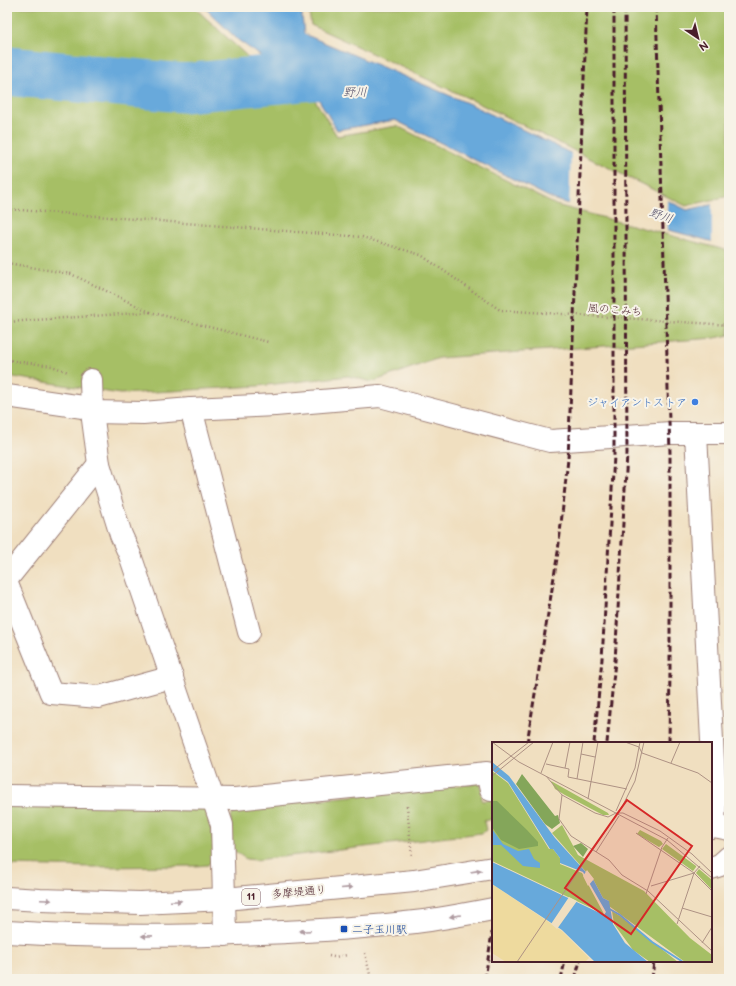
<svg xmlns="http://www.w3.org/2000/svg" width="736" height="986" font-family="'Balsamiq Sans','Klee One',sans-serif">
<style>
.green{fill:#a6bf65;stroke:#786f48}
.water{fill:#67a9db;stroke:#586483}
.pier{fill:#f0dfc0}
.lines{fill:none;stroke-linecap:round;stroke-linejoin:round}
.river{stroke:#67a9db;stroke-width:49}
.minor-casing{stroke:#9d7f76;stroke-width:24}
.major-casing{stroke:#9d7f76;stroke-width:24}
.path{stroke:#9d7f76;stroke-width:2.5;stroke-dasharray:1 3;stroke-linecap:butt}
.minor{stroke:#fff;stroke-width:22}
.major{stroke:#fff;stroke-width:22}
.rail{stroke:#4a1f2b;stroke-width:3;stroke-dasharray:6 3;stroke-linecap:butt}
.oneway{fill:#ae9aa0}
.shop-dot{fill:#3f7fe0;stroke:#f7f3e8;stroke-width:1.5}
.transit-dot{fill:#1a4fb4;stroke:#f7f3e8;stroke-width:1.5}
.labels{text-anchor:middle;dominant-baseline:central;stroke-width:4;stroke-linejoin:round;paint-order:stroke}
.shield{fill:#f7f3e8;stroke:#7e5f64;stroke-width:1}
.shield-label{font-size:10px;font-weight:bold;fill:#4a1f2b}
.street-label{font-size:11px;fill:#4a1f2b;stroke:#f7f3e8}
.shop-label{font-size:11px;fill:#366cbe;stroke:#f7f3e8;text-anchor:end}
.transit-label{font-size:11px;fill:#164399;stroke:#f7f3e8;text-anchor:start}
.water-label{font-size:12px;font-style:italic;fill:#544f69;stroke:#f7f3e8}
.inset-river{fill:none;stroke:#67a9db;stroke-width:2}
.inset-road{fill:none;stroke:#ae9284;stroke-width:1}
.view{fill:#d62828;fill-opacity:0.15;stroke:#d62828;stroke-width:2}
.inset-edge{fill:none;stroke:#4a1f2b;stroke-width:2}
</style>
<rect width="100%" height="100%" fill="#f7f3e8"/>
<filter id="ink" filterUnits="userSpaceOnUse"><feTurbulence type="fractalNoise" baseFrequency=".025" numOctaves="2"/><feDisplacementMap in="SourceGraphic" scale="8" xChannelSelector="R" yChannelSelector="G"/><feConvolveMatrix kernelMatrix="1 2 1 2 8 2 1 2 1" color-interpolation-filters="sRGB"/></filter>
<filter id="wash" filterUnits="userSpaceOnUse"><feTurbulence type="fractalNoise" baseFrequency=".012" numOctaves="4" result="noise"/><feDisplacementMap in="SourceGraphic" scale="16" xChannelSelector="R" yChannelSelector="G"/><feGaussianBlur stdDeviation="0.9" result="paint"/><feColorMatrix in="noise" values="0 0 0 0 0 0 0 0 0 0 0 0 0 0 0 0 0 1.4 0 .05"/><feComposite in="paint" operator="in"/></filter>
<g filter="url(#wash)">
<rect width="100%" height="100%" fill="#f0dfc0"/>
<g class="green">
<path d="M7,7H194L262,70L171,78L7,64Z"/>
<path d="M315,7H729V196L686,206L472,100L311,25L308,8Z"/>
<path d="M7,90L194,100L313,97L337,136L397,126L556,205L729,251V335L715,338L439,358L372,382L348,376L258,386L120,394L7,376Z"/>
<path d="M481,783L482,801L493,799V819L484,821L486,830L482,833L256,860L246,859L233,850L230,846L231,817L235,811L242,807Z"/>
<path d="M7,803L207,805L216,855L208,865L195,866L93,867L7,865Z"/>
</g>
<path class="water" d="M204,7H301L304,34L472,105L687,210L729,201V246L555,200L395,120L337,130L316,95L238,40Z"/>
<g class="pier">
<path d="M571,151L667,198L668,232L569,206Z"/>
<path d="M729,199V248L712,244V203Z"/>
</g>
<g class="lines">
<path class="river" d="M7,71L183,88L333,74"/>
</g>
</g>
<g filter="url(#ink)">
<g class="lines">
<defs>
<g id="minor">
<path d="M91,380L92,412L99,464L121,535L130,555L222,825L225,935"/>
<path d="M7,396L83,407L92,412L143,413L191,409L275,405L380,396L550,441L671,433H729"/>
<path d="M191,409L249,632"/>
<path d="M696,434L715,798L714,826"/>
<path d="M7,579L99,464"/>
<path d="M7,584L51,693L99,697L172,677"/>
<path d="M7,796L235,799L487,773L491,790"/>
</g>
<g id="major">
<path d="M711,827L714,826L729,829"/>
<path d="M711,868L720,865L729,857"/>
<path d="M7,898L40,900L140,903L225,899L414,881L493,868"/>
<path d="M7,932C92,937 176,937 261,933C313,931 364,928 415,922C441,919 467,914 493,909"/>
</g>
</defs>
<use href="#minor" class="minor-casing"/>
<use href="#major" class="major-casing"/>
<g class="path">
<path d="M7,209L362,237L421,255L500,310L729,325"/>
<path d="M7,263L71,274L150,312L7,322"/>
<path d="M150,312L268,342"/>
<path d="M7,360L52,366L68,372"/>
<path d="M407,806L412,857"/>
<path d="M365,953L371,979"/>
<path d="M329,956L334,957L348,955"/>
</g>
<use href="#minor" class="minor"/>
<use href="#major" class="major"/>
<g class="rail">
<path d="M656,7L670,453V669L669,743"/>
<path d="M527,743L558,552L568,459L587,7"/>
<path d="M594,743L602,659L614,456V7"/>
<path d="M607,743L615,661L627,454L625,7"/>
<path d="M485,979L493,926"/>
<path d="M561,979L565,961"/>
<path d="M575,979L580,961"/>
<path d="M652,979L654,961"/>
</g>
</g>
<defs><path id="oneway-solid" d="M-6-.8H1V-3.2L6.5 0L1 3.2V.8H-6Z"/></defs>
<g class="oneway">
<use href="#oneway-solid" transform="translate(476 871) rotate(-9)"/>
<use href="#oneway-solid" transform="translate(347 888) rotate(-5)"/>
<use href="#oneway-solid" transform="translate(46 900) rotate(2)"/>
<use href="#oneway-solid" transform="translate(176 901) rotate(-2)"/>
<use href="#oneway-solid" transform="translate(455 916) rotate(171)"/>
<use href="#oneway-solid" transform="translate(305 931) rotate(177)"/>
<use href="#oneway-solid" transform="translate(147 936) rotate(179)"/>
</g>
</g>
<circle class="shop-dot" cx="695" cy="402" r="4"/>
<rect class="transit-dot" x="340" y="925" width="8" height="8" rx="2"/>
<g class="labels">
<rect class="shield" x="242" y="889" width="18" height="16" rx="3"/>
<g class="shield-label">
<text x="251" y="897">11</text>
</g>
<g class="street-label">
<text transform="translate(615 310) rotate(4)">風のこみち</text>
<text transform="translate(299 892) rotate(-5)">多摩堤通り</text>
</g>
<g class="shop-label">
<text x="687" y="402">ジャイアントストア</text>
</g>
<g class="transit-label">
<text x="352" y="929">二子玉川駅</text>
</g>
<g class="water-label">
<text x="355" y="92">野川</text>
<text transform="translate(661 216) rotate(19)">野川</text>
</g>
</g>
<g transform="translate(492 742)">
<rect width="220" height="220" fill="#f0dfc0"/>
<path d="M0,29L16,41L57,107H61L68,116V122L90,131L112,172L0,119ZM59,39L116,71L117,73H111L73,53L63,47ZM70,83L86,113L152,149L198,196L220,213V220H193L117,164V159L111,156L102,139L60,91ZM148,88L169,99L171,102L167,105L145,92ZM174,102L204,124V125L201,129L170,107ZM207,127L220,138V148L204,131ZM120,169L128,174L186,220H158L141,208L122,182Z" fill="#a6bf65"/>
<path d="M30,32L63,74L66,73L68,81L60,87L53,82L24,42ZM0,59H5L35,88L46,100V104L27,107L9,98L0,85ZM89,101L96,107L91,115L81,104Z" fill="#84a65a"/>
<path d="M0,142L70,189L97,216L93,220H14L0,211Z" fill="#eeda9e"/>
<path d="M0,20L17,34L63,96L102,139L111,156L117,159L121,182L133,201L156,220H103L70,188L0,142V120L112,173L114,170L91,130L68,121V116L61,107H58L16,40L0,28ZM0,87L11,102L26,109L37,107L42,117L48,121V126L31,124L9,103H0Z" fill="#67a9db"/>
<path d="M95,128L102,137L96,144L91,134ZM77,155L85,159L65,187L59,182Z" fill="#f0dfc0"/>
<path class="inset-river" d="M114,165L128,173L160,200L191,220"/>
<path class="inset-road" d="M0,0L27,20L175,98L220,136M133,0L147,5L150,11L206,31L220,41M89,12L103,15M179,21L188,0M54,22L77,27L76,35L135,47M73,26L78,0M0,29L37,0M49,31L61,0M0,34L42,0M54,34L70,53L103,71L116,75L124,71M85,37L91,0M70,53L67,77L79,94L117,118L130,133L156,149L220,209M96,57L106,0M124,69L143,26L148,0M124,71H131L168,89L200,112L220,131M144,91L202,131L220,149M104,110L127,74M159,144L202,131M154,152L170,105L176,96M190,166L220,175M185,182L202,131L208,124M210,201L220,185M25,220L131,63L143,39L152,0"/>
<path class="view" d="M135,58L200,104L139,192L73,146Z"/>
<rect width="220" height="220" class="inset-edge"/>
</g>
<rect width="736" height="986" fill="none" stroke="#f7f3e8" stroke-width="24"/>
<g transform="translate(698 38) rotate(145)" stroke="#f7f3e8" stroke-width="3" paint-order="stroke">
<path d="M0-3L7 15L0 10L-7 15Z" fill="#4a1f2b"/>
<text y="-6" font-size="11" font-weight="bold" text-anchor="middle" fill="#4a1f2b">N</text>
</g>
</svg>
